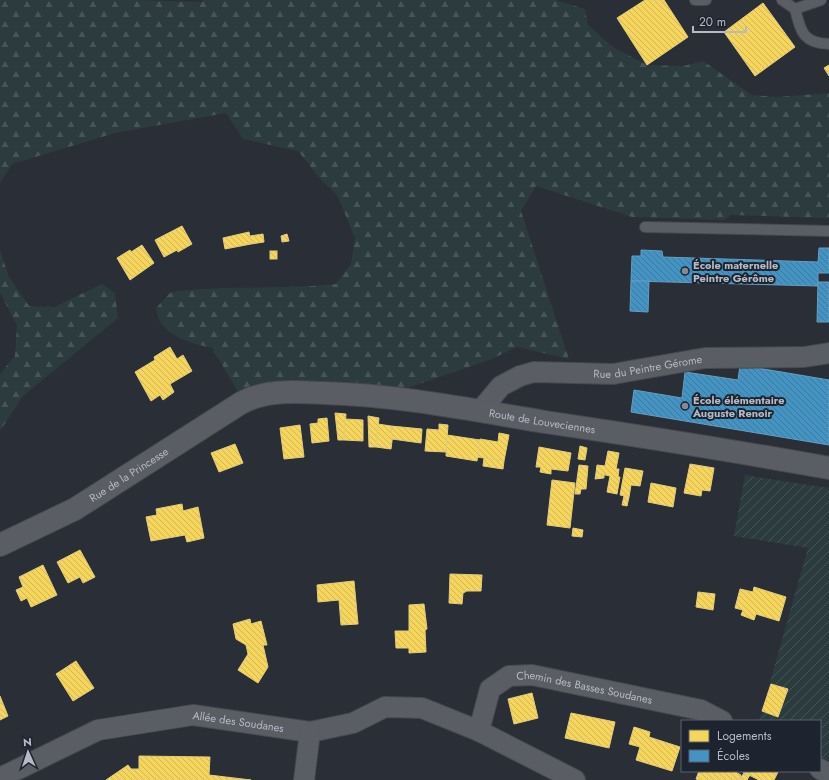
<svg xmlns="http://www.w3.org/2000/svg" width="829" height="780" font-family="Jost,sans-serif">
<style>
.forest{fill:url(#forest-firs)}
.garden{fill:url(#garden-furrows)}
.homes{fill:url(#homes-back-hatch);stroke:#e2cd7c}
.schools{fill:url(#schools-back-hatch);stroke:#659fc4}
.lines{fill:none;stroke-linecap:round;stroke-linejoin:round}
.service-casing{stroke:#46494e;stroke-width:12}
.minor-casing{stroke:#46494e;stroke-width:22}
.tertiary-casing{stroke:#46494e;stroke-width:24}
.service{stroke:#5a5d63;stroke-width:10}
.minor{stroke:#5a5d63;stroke-width:20}
.tertiary{stroke:#5a5d63;stroke-width:22}
.poi-dot{fill:#848994;stroke:#1e242f;stroke-width:1.5}
.labels{text-anchor:middle;dominant-baseline:central;stroke-width:4;stroke-linejoin:round;paint-order:stroke}
.poi-label{font-size:11px;font-weight:bold;fill:#b5bac6;stroke:#1e242f;text-anchor:start}
.street-label{font-size:11px;fill:#b5bac6;stroke:#1e242f}
</style>
<defs>
<pattern id="forest-firs" width="22" height="20" patternUnits="userSpaceOnUse"><rect width="22" height="20" fill="#2c3b3e"/><path d="M5 1l3.5 6h-7zM16 11l3.5 6h-7z" fill="#485558"/></pattern>
<pattern id="garden-furrows" width="10" height="10" patternUnits="userSpaceOnUse"><rect width="10" height="10" fill="#2c3b3e"/><path d="M-1 1l2-2M0 10L10 0M9 11l2-2" fill="none" stroke="#485558"/></pattern>
<pattern id="homes-back-hatch" width="6" height="6" patternUnits="userSpaceOnUse"><rect width="6" height="6" fill="#f6d55c"/><path d="M-1 5l2 2M0 0l6 6M5-1l2 2" fill="none" stroke="#d0b655"/></pattern>
<pattern id="schools-back-hatch" width="6" height="6" patternUnits="userSpaceOnUse"><rect width="6" height="6" fill="#4393c3"/><path d="M-1 5l2 2M0 0l6 6M5-1l2 2" fill="none" stroke="#3f789a"/></pattern>
</defs>
<rect width="100%" height="100%" fill="#2a2e36"/>
<g class="forest">
<path d="M0,0H136L203,2V0H555L585,9L588,25L613,47L647,65L683,66L703,61L752,95L777,97L829,93V218L731,215L724,220L632,217L536,186L521,211L569,359L517,347L492,359L405,389L238,392L212,348C194,344 173,339 161,323C158,319 157,313 156,308L171,292C226,285 281,290 336,284L351,264L355,238L337,195L322,181L298,151L243,139L226,113L115,133L12,164L0,183Z"/>
<path d="M0,250L9,277L29,306L54,307L102,284L115,293L118,318L23,396L0,431V374L15,356L17,326L0,292Z"/>
</g>
<path class="garden" d="M745,475L829,488V761L820,757V721H759L808,548L734,536Z"/>
<g class="homes">
<path d="M645,0H664L688,37L647,65L617,18Z"/>
<path d="M763,3L795,47L755,76L724,32Z"/>
<path d="M829,65V76L824,68Z"/>
<path d="M182,226L192,244L178,252L177,250L164,257L155,240Z"/>
<path d="M249,232L251,244L225,249L223,238Z"/>
<path d="M263,234L264,242L251,244L250,236Z"/>
<path d="M287,234L289,241L282,242L281,236Z"/>
<path d="M142,245L154,263L130,280L117,258L130,250L131,252Z"/>
<rect x="270" y="251" width="7" height="8"/>
<path d="M170,347L177,359L183,355L192,371L170,384L174,392L163,400L160,395L151,401L135,372L155,360L154,357Z"/>
<path d="M335,413L346,414L344,440H338Z"/>
<path d="M368,416L379,418L376,447H369Z"/>
<path d="M327,418L329,441L312,443L310,424L318,423V419Z"/>
<path d="M345,419L363,420V441L344,440Z"/>
<path d="M378,424L391,426V432L393,433L391,449L376,447Z"/>
<path d="M439,424L448,425L446,452L425,451L427,429L439,430Z"/>
<path d="M300,425L304,457L284,459L280,428Z"/>
<path d="M391,426L422,429L421,443L392,439Z"/>
<path d="M499,433L509,435L504,461L477,457L480,439L498,442Z"/>
<path d="M447,435L480,440L477,461L446,456Z"/>
<path d="M235,444L243,463L219,472L211,453Z"/>
<path d="M580,446L587,448L585,460L578,459Z"/>
<path d="M539,447L571,453L568,471L551,469V474L540,472L541,467H536Z"/>
<path d="M608,451L619,453L616,469H619L618,477H620L617,494L607,492L610,476L596,473L597,465L605,466Z"/>
<path d="M484,458L504,461L503,469L483,466Z"/>
<path d="M690,464L714,468L710,491L702,490L701,496L684,493Z"/>
<path d="M579,465L588,466L586,489H581L580,494H575Z"/>
<path d="M625,468L643,471L640,486L631,485L629,497L620,495Z"/>
<path d="M596,473L604,475V478L595,479Z"/>
<path d="M552,480L575,483L570,528L547,525Z"/>
<path d="M651,483L676,488L673,507L648,502Z"/>
<path d="M624,496L629,497L627,506L622,505Z"/>
<path d="M182,504L183,511L198,507L204,538L187,542L185,535L151,541L146,517L157,515L156,509Z"/>
<path d="M573,528L583,530L582,537L572,536Z"/>
<path d="M80,550L95,577L83,583L80,577L68,583L57,562Z"/>
<path d="M43,565L57,595L31,607L27,598L21,601L16,590L23,587L19,577Z"/>
<path d="M450,574L482,575L481,591H467L463,593L462,604L449,603Z"/>
<path d="M354,581L358,624L341,625L339,600L318,602L317,585Z"/>
<path d="M754,587L786,597L779,621L756,614L754,620L741,615L743,610L735,608L740,589L753,592Z"/>
<path d="M698,592L715,594L713,610L696,607Z"/>
<path d="M424,604L427,629L425,630L426,652L409,653V648H396L395,631H409V605Z"/>
<path d="M250,619L251,624L261,621L267,645H263L268,667L258,683L238,670L248,654L246,645L236,639L233,624Z"/>
<path d="M76,661L94,688L73,701L56,674Z"/>
<path d="M771,684L788,689L778,717L762,711Z"/>
<path d="M532,693L538,718L514,724L508,699Z"/>
<path d="M0,696L8,716L0,720Z"/>
<path d="M571,713L615,722L609,748L565,738Z"/>
<path d="M634,727L650,732L649,737L680,747L672,771L636,760L640,747L629,744Z"/>
<path d="M139,756L210,757L209,775L251,780H106L128,765L131,769H139Z"/>
<path d="M699,771H734L741,775L739,780H699L696,779Z"/>
<path d="M741,771H776L778,772L774,780H759Z"/>
<path d="M744,773L750,775L747,780H739Z"/>
</g>
<g class="schools">
<path d="M819,248H829V273H818V286L631,281L632,256H641V250L662,251L663,257L818,262Z"/>
<path d="M631,281H649L648,312L630,311Z"/>
<path d="M818,282H829V322H817Z"/>
<path d="M740,365L829,380V445L631,412L634,390L682,398L685,372L738,380Z"/>
</g>
<g class="lines">
<defs>
<g id="service">
<path d="M695,0H706"/>
<path d="M782,0L795,9C801,31 802,43 829,44"/>
<path d="M795,9L821,0"/>
<path d="M645,227L829,231"/>
</g>
<g id="minor">
<path id="s1" d="M480,411L501,386L520,376L534,372L613,374L705,358L804,357L829,353"/>
<path id="s2" d="M479,731L490,689L509,676L532,675L701,710L722,721"/>
<path d="M820,769L829,774"/>
<path id="s3" d="M0,778L98,730L193,715L310,732L353,723L385,707L422,708L479,731L575,780"/>
<path d="M304,780L310,732"/>
</g>
<g id="tertiary">
<path id="s4" d="M0,545L75,509L241,403C267,389 295,392 324,393C398,395 472,410 545,422C640,436 735,451 829,468"/>
</g>
</defs>
<use href="#service" class="service-casing"/>
<use href="#minor" class="minor-casing"/>
<use href="#tertiary" class="tertiary-casing"/>
<use href="#service" class="service"/>
<use href="#minor" class="minor"/>
<use href="#tertiary" class="tertiary"/>
</g>
<g class="poi-dot">
<circle cx="685" cy="271" r="4"/>
<circle cx="685" cy="406" r="4"/>
</g>
<g class="labels">
<g class="poi-label">
<text x="693" y="265">École maternelle<tspan x="693" dy="13">Peintre Gérôme</tspan></text>
<text x="693" y="400">École élémentaire<tspan x="693" dy="13">Auguste Renoir</tspan></text>
</g>
<g class="street-label">
<text stroke="none"><textPath href="#s1" startOffset="183">Rue du Peintre Gérome</textPath></text>
<text stroke="none"><textPath href="#s4" startOffset="585">Route de Louveciennes</textPath></text>
<text stroke="none"><textPath href="#s4" startOffset="147">Rue de la Princesse</textPath></text>
<text stroke="none"><textPath href="#s2" startOffset="143">Chemin des Basses Soudanes</textPath></text>
<text stroke="none"><textPath href="#s3" startOffset="251">Allée des Soudanes</textPath></text>
</g>
</g>
<rect x="681" y="720" width="140" height="52" fill="#1e242f" stroke="#5a606b"/>
<rect x="689" y="730" width="20" height="12" fill="#f6d55c" stroke="#5a606b"/>
<text x="717" y="740" font-size="12" fill="#b5bac6">Logements</text>
<rect x="689" y="750" width="20" height="12" fill="#4393c3" stroke="#5a606b"/>
<text x="717" y="760" font-size="12" fill="#b5bac6">Écoles</text>
<g transform="translate(28 752) rotate(357)" stroke="#1e242f" stroke-width="3" paint-order="stroke">
<path d="M0-3L7 15L0 10L-7 15Z" fill="#b5bac6"/>
<text y="-6" font-size="11" font-weight="bold" text-anchor="middle" fill="#b5bac6">N</text>
</g>
<path d="M693 26v6h53v-6" fill="none" stroke="#b5bac6" stroke-width="2"/>
<text x="699" y="26" font-size="12" fill="#b5bac6" stroke="#1e242f" stroke-width="3" paint-order="stroke">20 m</text>
</svg>
